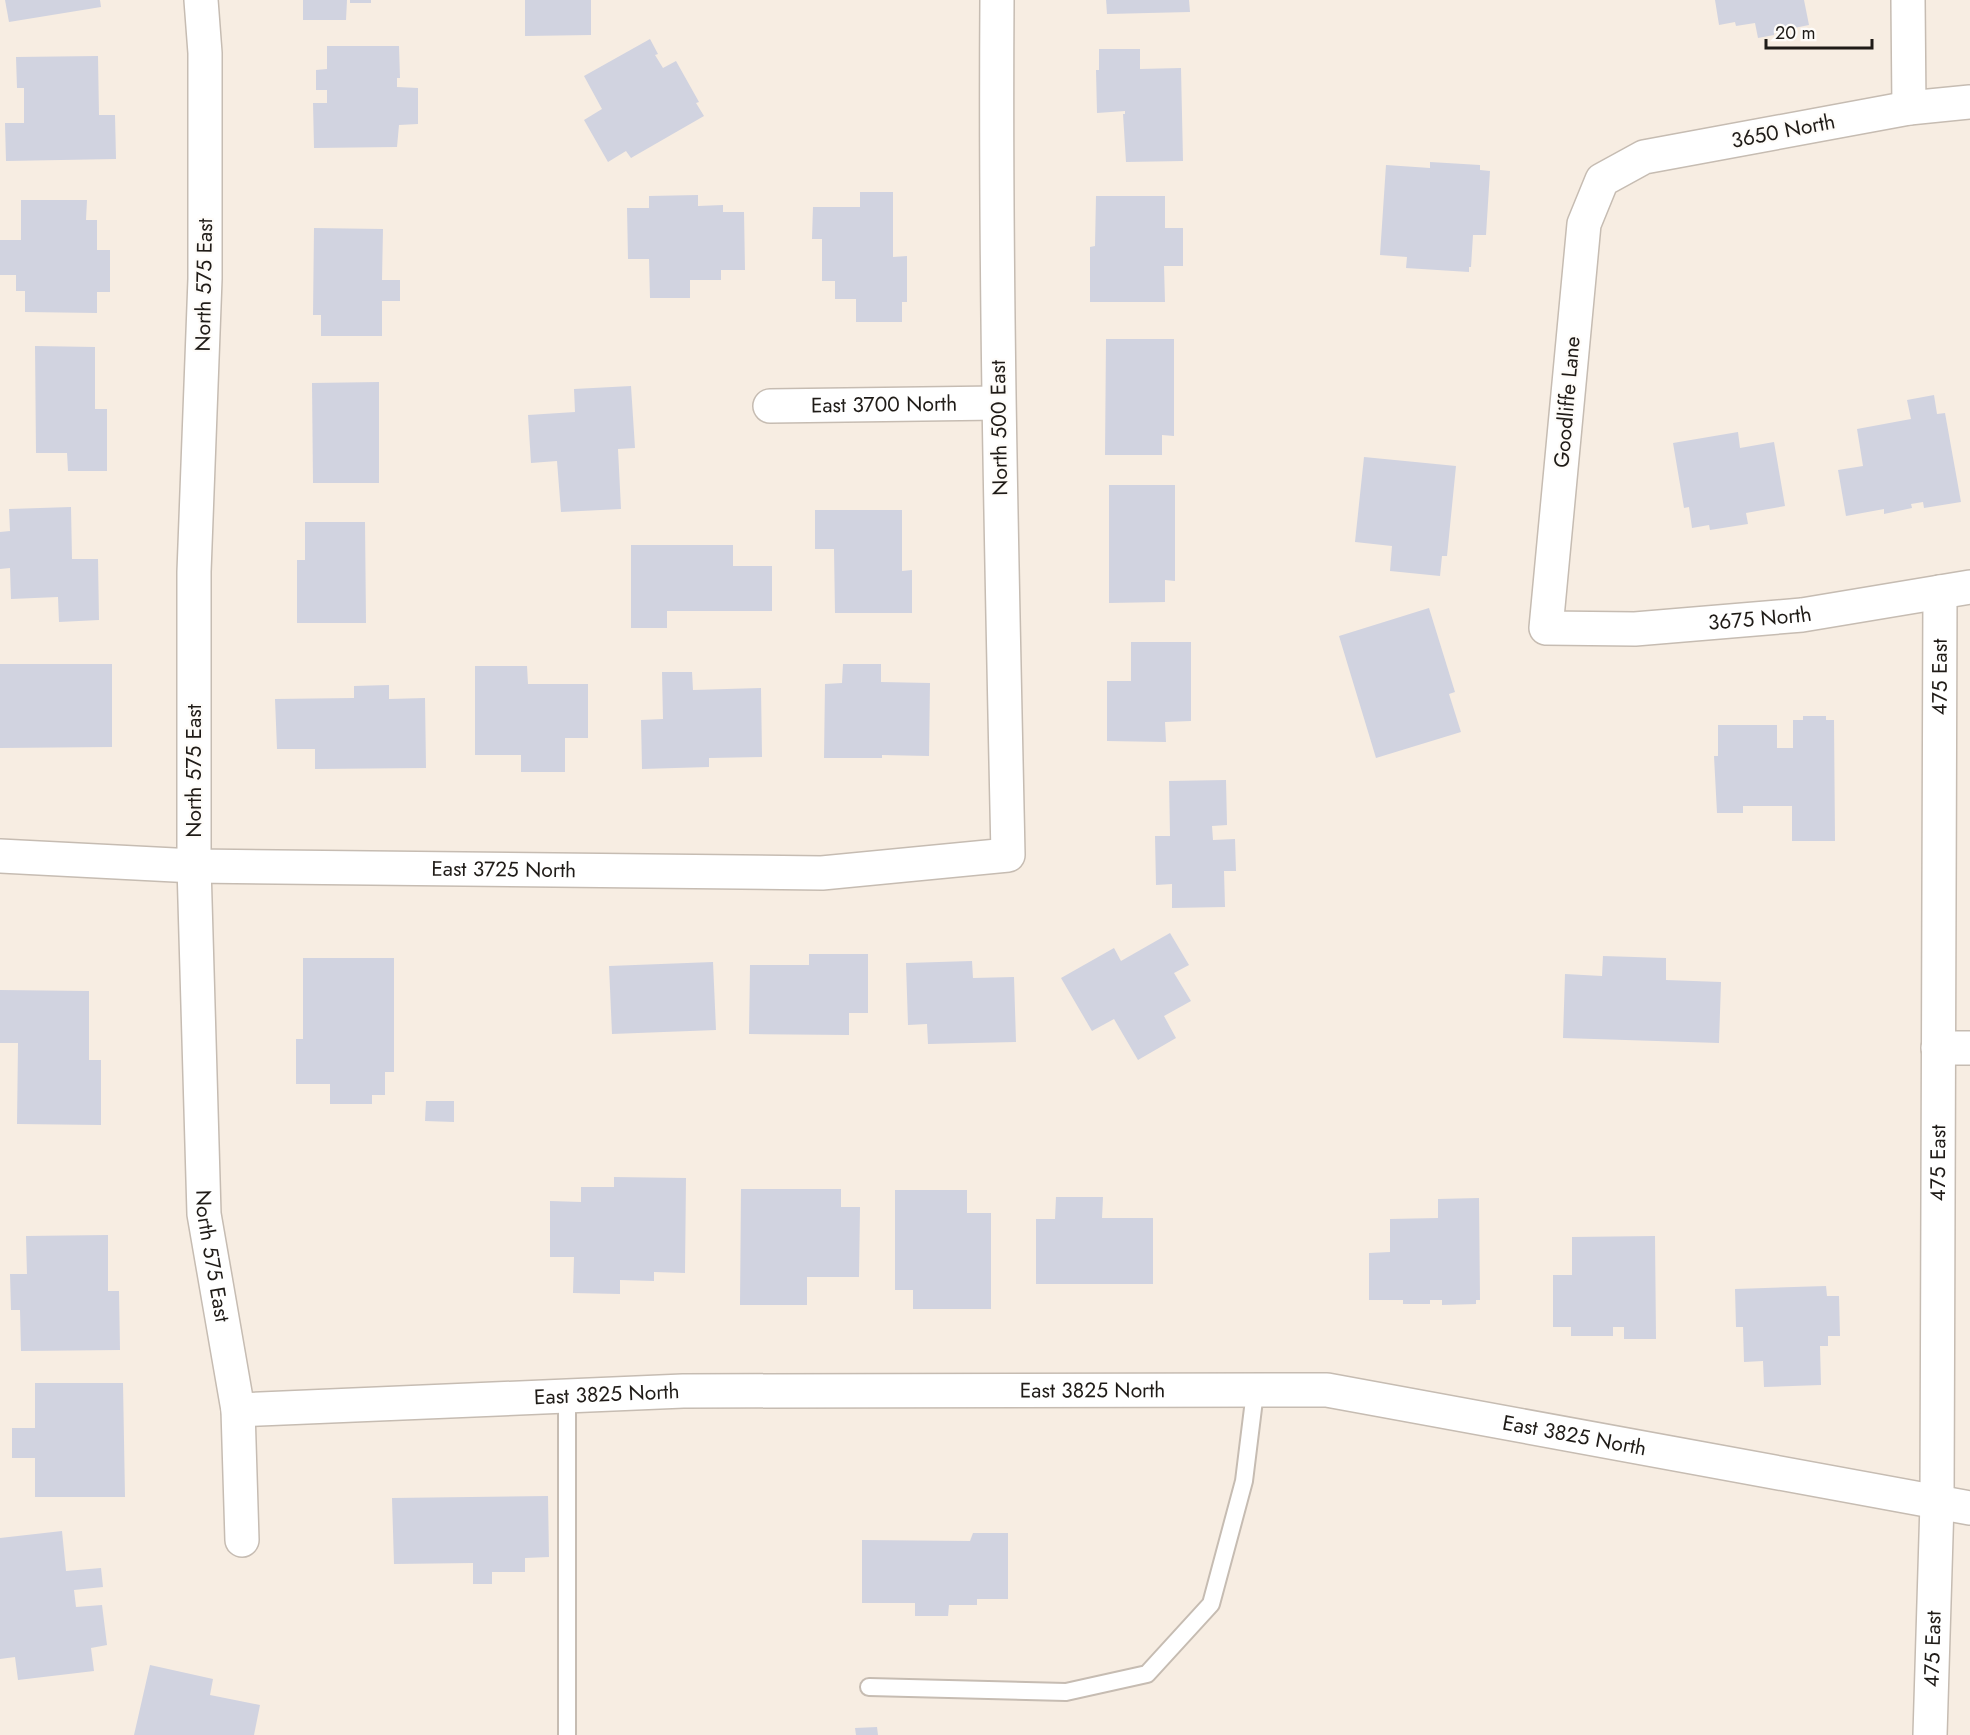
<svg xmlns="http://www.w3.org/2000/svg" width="1970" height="1735" font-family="Jost,sans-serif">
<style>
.building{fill:#d1d3e0}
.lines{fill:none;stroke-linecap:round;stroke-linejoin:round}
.lane-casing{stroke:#c6bcb2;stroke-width:20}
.street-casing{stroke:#c6bcb2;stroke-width:36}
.lane{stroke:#fff;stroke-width:16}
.street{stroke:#fff;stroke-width:33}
.labels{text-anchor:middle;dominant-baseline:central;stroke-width:4.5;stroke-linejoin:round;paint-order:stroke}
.street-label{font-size:21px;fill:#1f1b17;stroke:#fefcf9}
</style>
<rect width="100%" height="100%" fill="#f7ede2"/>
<g class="building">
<path d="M5,0H100L101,7L9,22Z"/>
<path d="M303,0H347L346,20H303Z"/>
<rect x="350" y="0" width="21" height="3"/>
<path d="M525,0H591V35L525,36Z"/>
<path d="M1106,0H1189L1190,12L1107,14Z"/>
<path d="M1715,0H1804L1809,25L1774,32V35L1758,38L1755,23L1736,26L1735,22L1719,25Z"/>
<path d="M650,39L658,54L655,55L663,68L676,61L699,102L696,103L704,116L631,158L626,151L608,162L584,120L602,109L584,76Z"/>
<path d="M327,46H399L400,78H397V87L418,88V124L399,125L397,147L314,148L313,103H327V90H316V70L327,69Z"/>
<path d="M1099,49H1140V69L1181,68L1183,161L1126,162L1123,114H1125V111L1097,113L1096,70H1099Z"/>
<path d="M98,56L99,115H115L116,159L6,161L5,123H24V88H17L16,57Z"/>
<path d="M1430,162L1480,165V170L1490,171L1486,235H1473L1471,267H1469V272L1406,268L1407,257L1380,255L1386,165L1430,168Z"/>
<path d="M860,192H893V257L907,256V302H902V322H856V299H835V281H822V239H812L813,207H860Z"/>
<path d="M698,195V206L723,205V212H744L745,270H721V280H690V298H650L649,259H628L627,208H649V196Z"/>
<path d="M1096,196H1165V228H1183V266H1164L1165,302H1090V247L1095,246Z"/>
<path d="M21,200H87L86,220H97V250H110V292H97V313L25,312V291H16V275H0V240H21Z"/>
<path d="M314,228L383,229L382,280H400V301H382V336H321V315H313Z"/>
<path d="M1106,339H1174V436L1162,435V455H1105Z"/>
<path d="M35,346L95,347V409H107V471H68L67,453H36Z"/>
<path d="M379,382V483H313L312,383Z"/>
<path d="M631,386L635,448L618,449L621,509L561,512L557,461L531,463L528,415L575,412L574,389Z"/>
<path d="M1934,395L1937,414L1945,413L1961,502L1924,508L1923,502L1911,504L1912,508L1884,514V509L1846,516L1838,470L1863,466L1857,429L1911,419L1907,400Z"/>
<path d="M1738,432L1740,448L1774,442L1785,506L1746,513L1748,524L1710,530L1709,525L1692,528L1689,507L1684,508L1673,443Z"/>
<path d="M1364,457L1456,466L1447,556H1442L1440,576L1390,571L1392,546L1355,542Z"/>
<path d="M1109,485H1175V581L1165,580V602L1109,603Z"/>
<path d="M71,507L72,559H98L99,620L59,622L58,597L11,599L10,568L0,569V532L10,531L9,509Z"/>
<path d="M815,510H902V571L912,570V613H835L834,549H815Z"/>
<path d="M305,522H365L366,623H297V560H305Z"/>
<path d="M631,545H733V566H772V611H667V628H631Z"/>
<path d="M1429,608L1455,692L1449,694L1461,732L1376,758L1339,636Z"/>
<path d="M1131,642H1191V721L1165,722L1166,742L1107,741V681H1131Z"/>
<path d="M0,664H112V747L0,748Z"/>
<path d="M843,664H881V682L930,683L929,756L882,755V758H824L825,684L842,683Z"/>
<path d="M475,666H527L528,684H588V738H565V772H521V755H475Z"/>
<path d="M662,672H692L693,690L761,688L762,757L709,758V767L642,769L641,720L663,719Z"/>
<path d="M389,685V699L425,698L426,768L315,769V749H277L275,699L354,698V686Z"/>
<path d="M1803,716H1826V720H1834L1835,841H1792V806H1743V813H1717L1714,756H1718V725H1777V748H1793V720H1803Z"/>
<path d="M1226,780L1227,825L1212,826L1213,840L1235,839L1236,871H1224L1225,907L1172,908V884L1156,885L1155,836H1170L1169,781Z"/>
<path d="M1170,933L1189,965L1174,973L1191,1001L1164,1016L1176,1038L1138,1060L1114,1019L1092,1031L1061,978L1114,948L1121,961Z"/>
<path d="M809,954H868V1013H849V1035L749,1034L750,965H809Z"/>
<path d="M1603,956L1666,958V980L1721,982L1719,1043L1563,1038L1565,974L1602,976Z"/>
<path d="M303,958H394V1072H385V1095H372V1104H330V1084H296V1039H303Z"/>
<path d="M972,961L973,978L1014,977L1016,1042L928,1044L927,1024L908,1025L906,963Z"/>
<path d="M713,962L716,1030L612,1034L609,966Z"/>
<path d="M0,990L89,991V1060H101V1125L17,1124L18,1043H0Z"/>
<path d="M426,1101H454V1122L425,1121Z"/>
<path d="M614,1177L686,1178L685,1273L654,1272V1281L620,1280V1294L573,1293L574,1257H550V1201L581,1202V1187H614Z"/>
<path d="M741,1189H841V1207H860L859,1277H807V1305H740Z"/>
<path d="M895,1190H967V1213H991V1309H913V1290H895Z"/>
<path d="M1056,1197H1103L1102,1218H1153V1284H1036V1219H1055Z"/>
<path d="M1479,1198L1480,1300H1476V1304L1442,1305V1300H1430V1304H1403V1300H1369V1253L1390,1252V1219L1438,1218V1199Z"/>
<path d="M108,1235V1291H119L120,1350L21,1351L20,1310H11L10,1274H27L26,1236Z"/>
<path d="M1655,1236L1656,1339H1624V1327H1613V1336H1571V1327H1553V1275H1572V1237Z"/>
<path d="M1826,1286L1827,1296H1839L1840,1336H1828V1346H1820L1821,1385L1764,1387L1763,1361L1744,1362L1743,1327H1736L1735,1289Z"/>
<path d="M35,1383H123L125,1497H35V1458H12V1428H35Z"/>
<path d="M548,1496L549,1557L525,1558V1572H492V1584H473V1563L394,1564L392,1498Z"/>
<path d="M62,1531L66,1571L101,1568L103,1587L74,1590L76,1607L102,1605L107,1645L91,1648L94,1671L18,1680L15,1657L0,1659V1538Z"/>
<path d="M973,1533H1008V1599H977V1605H949L948,1616H915V1603H862V1540L970,1541Z"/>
<path d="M150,1665L213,1679L210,1695L260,1705L254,1735H134Z"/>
<path d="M877,1727L878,1735H856L855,1728Z"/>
</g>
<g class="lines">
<defs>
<g id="lane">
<path d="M567,1396V1735"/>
<path d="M869,1687L1066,1692L1147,1674L1211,1604L1244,1481L1255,1392"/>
</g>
<g id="street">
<path id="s1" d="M201,0L205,53V279L194,572V866L204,1214L238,1410L242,1540"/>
<path d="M1908,0L1909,108"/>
<path id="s2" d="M1970,102L1909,108L1644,157L1602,180L1584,224L1546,628L1635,629L1802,615L1970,587"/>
<path id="s3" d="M770,406L998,403"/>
<path id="s4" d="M0,856L194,866L822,873L1008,855C1002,570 995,285 997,0"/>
<path d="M1938,1048H1970"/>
<path id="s5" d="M238,1410L683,1391L1327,1390L1970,1508"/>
<path id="s6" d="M1930,1735L1937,1503L1940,592"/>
</g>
</defs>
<use href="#lane" class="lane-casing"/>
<use href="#street" class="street-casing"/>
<use href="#lane" class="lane"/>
<use href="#street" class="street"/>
</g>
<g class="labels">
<g class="street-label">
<text transform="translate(1783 131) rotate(-11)">3650 North</text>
<text transform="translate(204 285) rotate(-89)">North 575 East</text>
<text transform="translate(1567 402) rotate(-85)">Goodliffe Lane</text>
<text stroke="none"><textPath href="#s3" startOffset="114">East 3700 North</textPath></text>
<text transform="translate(999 428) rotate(-91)">North 500 East</text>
<text stroke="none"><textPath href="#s2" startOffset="1046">3675 North</textPath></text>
<text stroke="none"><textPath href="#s6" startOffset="1058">475 East</textPath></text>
<text transform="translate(194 771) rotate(-90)">North 575 East</text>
<text stroke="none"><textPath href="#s4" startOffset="504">East 3725 North</textPath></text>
<text stroke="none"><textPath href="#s6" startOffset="572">475 East</textPath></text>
<text stroke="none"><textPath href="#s1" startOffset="1257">North 575 East</textPath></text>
<text stroke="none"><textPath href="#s5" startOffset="855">East 3825 North</textPath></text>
<text stroke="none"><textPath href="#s5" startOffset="369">East 3825 North</textPath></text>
<text stroke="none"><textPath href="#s5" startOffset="1341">East 3825 North</textPath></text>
<text stroke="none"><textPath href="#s6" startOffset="86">475 East</textPath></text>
</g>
</g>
<path d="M1766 39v9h106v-9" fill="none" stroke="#1f1b17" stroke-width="3"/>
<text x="1775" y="39" font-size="18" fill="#1f1b17" stroke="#fefcf9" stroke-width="4.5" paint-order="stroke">20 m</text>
</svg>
